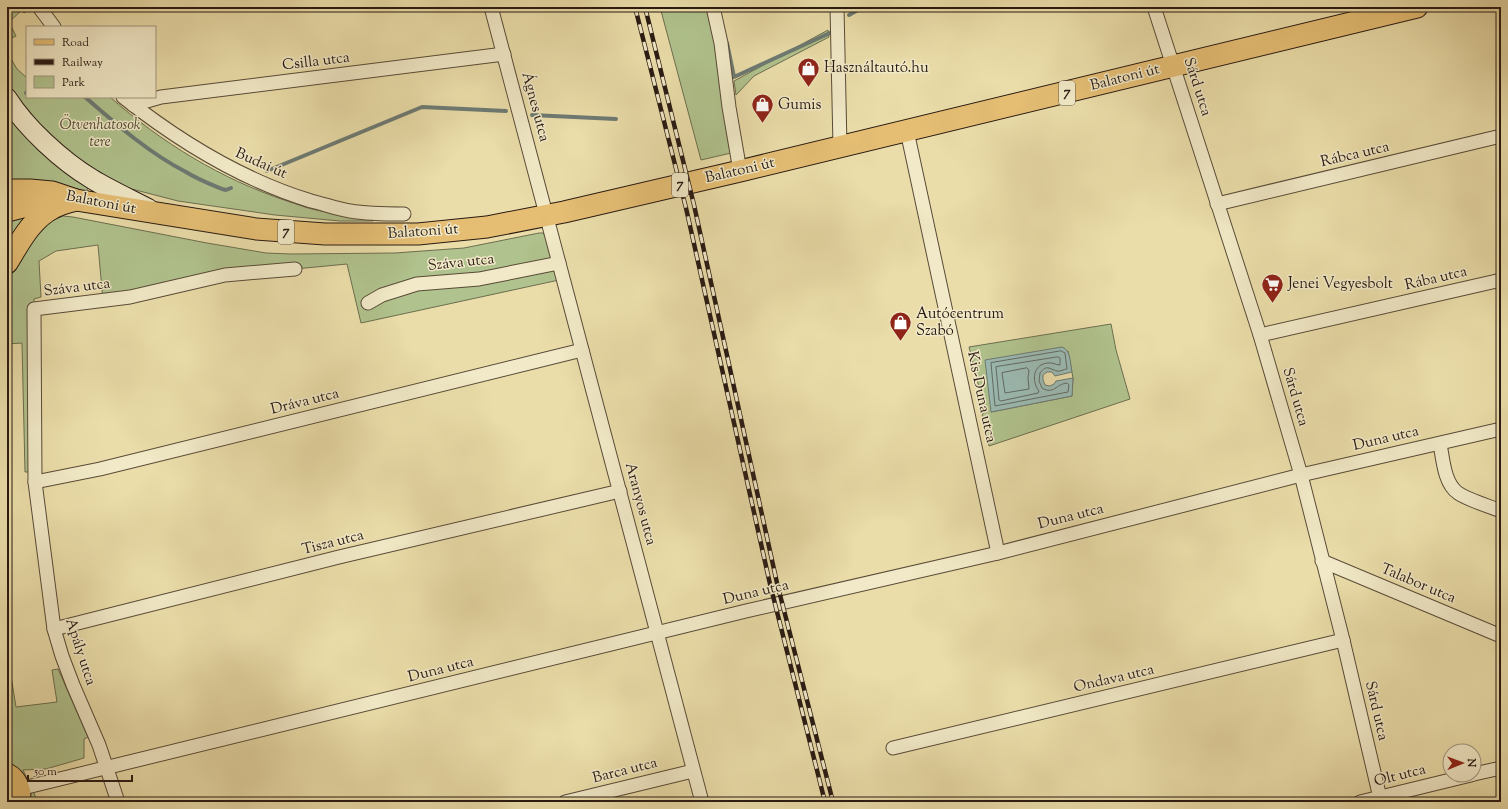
<svg xmlns="http://www.w3.org/2000/svg" width="1508" height="809" font-family="'Sorts Mill Goudy',serif">
<style>
.green{fill:#b0c28d;stroke:#6c6e50;fill-rule:evenodd}
.water{fill:#9bbab3;stroke:#6d7a73}
.lines{fill:none;stroke-linecap:round;stroke-linejoin:round}
.shore{stroke:#626a63;stroke-width:1}
.stream{stroke:#6d7a73;stroke-width:4}
.street-casing{stroke:#594b38;stroke-width:15}
.secondary-casing{stroke:#291a13;stroke-width:21}
.primary-casing{stroke:#291a13;stroke-width:23}
.street{stroke:#f1e9c7;stroke-width:13}
.secondary{stroke:#f1e9c7;stroke-width:19}
.primary{stroke:#e5be74;stroke-width:21}
.rail-casing{stroke:#291a13;stroke-width:4.5}
.rail{stroke:#f1e9c7;stroke-width:3;stroke-dasharray:9;stroke-linecap:butt}
.labels{text-anchor:middle;dominant-baseline:central;stroke-width:3;stroke-linejoin:round;paint-order:stroke}
.shield{fill:#f1e9c7;stroke:#655849;stroke-width:1}
.shield-label{font-size:14px;font-weight:bold;fill:#291a13}
.street-label{font-size:15px;fill:#291a13;stroke:#f1e9c7}
.poi-label{font-size:15px;fill:#291a13;stroke:#f1e9c7;text-anchor:start}
.park-label{font-size:15px;font-style:italic;fill:#524c38;stroke:#f1e9c7}
</style>
<rect width="100%" height="100%" fill="#eadda9"/>
<filter id="stains"><feTurbulence type="fractalNoise" baseFrequency=".005" numOctaves="4"/><feColorMatrix values="0 0 0 0 .2 0 0 0 0 .09 0 0 0 0 .02 0 0 0 .5 -.17"/></filter>
<radialGradient id="worn" r=".72"><stop offset=".6" stop-color="#630" stop-opacity="0"/><stop offset="1" stop-color="#630" stop-opacity=".3"/></radialGradient>
<g class="green">
<path d="M7,7L31,8L24,13L22,10L9,22L16,36L7,40Z"/>
<path d="M660,7H708L723,81L731,153L701,160Z"/>
<path d="M828,30L829,37L754,76L736,95L734,81Z"/>
<path d="M7,52L17,69L27,78V97H110C162,143 221,179 287,201C297,204 306,208 316,210C335,214 354,216 373,218V221H340L275,215L178,201L124,187L104,177L64,148L43,128L7,84Z"/>
<path d="M7,110L88,187L87,190L84,191L52,185L7,184Z"/>
<path d="M29,214L7,251V217Z"/>
<path d="M63,216L73,217L207,243L266,253L291,254L395,253L464,248L539,233H543L548,240L559,280L361,323L347,264L295,269L103,301L98,245L56,251L39,261L41,297L34,299L35,472H25L22,343L7,344V281L33,237L49,222Z"/>
<path d="M1111,324L1116,350L1130,399L989,446L982,414L985,412L969,347ZM1068,351L1073,378L1072,396L991,412Z"/>
<path d="M9,664L16,707L57,702L52,670L58,669L88,737L84,739V758L46,769L23,770L38,802H7V668Z"/>
</g>
<path class="water" d="M1062,347C1071,350 1070,363 1072,372L1055,376L1052,372H1047L1043,375V380L1045,385L1050,386L1054,384L1056,381L1073,378L1072,396L991,412L985,360Z"/>
<g class="lines">
<g class="shore">
<path d="M1061,351L1065,353L1067,369C1064,369 1060,372 1057,371C1049,369 1047,364 1040,373L1039,381L1042,388C1054,395 1056,384 1067,383L1069,385L1068,392L995,406L991,363Z"/>
<path d="M1058,357L1060,358V365C1056,365 1052,362 1048,363C1033,364 1031,381 1039,391L1038,393L1001,401L999,400L996,367Z"/>
<path d="M1027,368L1029,370L1028,378L1029,389L1005,393L1002,373Z"/>
</g>
<g class="stream">
<path d="M849,15L863,7"/>
<path d="M727,43L734,77L832,32"/>
<path d="M26,93L27,92"/>
<path d="M85,97C116,124 149,153 186,172C197,179 210,184 222,189L226,190L231,188"/>
<path d="M532,115L616,119"/>
<path d="M267,171L422,107L506,111"/>
</g>
<defs>
<g id="street">
<path d="M39,7L54,27"/>
<path d="M491,7L702,802"/>
<path d="M713,7L721,43L729,107L740,171"/>
<path d="M837,7L840,147"/>
<path d="M1154,7L1260,335L1301,475L1343,640L1381,802"/>
<path d="M123,97C180,142 242,180 311,201C324,204 337,209 350,211C368,214 386,214 404,214"/>
<path d="M133,105L161,97L504,54"/>
<path d="M907,131L998,553"/>
<path d="M1217,204L1501,136"/>
<path d="M368,303L382,295L417,284L479,279L559,263"/>
<path d="M1260,335L1501,280"/>
<path d="M1440,444C1443,459 1444,483 1458,493C1466,499 1491,507 1501,511"/>
<path d="M35,482L100,469L582,350"/>
<path d="M1322,561L1501,636"/>
<path d="M54,629L339,557L620,491"/>
<path d="M893,748L1343,640"/>
<path d="M1474,774L1501,768"/>
<path d="M19,789L746,611L998,553L1301,475L1501,429"/>
<path d="M118,802L99,745L73,685L62,656L54,629L35,482L34,309L130,297L225,275L295,269"/>
<path d="M565,802L693,771"/>
<path d="M1360,802L1471,775"/>
</g>
<path id="secondary" d="M7,98C26,128 62,161 92,179C110,190 130,199 149,209"/>
<g id="primary">
<path d="M7,190H30L52,192L76,200L256,229L325,234H418L487,227L564,212L740,171L1417,7"/>
<path d="M7,211L30,205L60,202"/>
<path d="M7,263C19,244 31,219 53,208C60,204 68,202 76,200"/>
<path d="M7,774C17,779 22,791 19,802"/>
</g>
</defs>
<use href="#street" class="street-casing"/>
<use href="#secondary" class="secondary-casing"/>
<use href="#primary" class="primary-casing"/>
<use href="#street" class="street"/>
<use href="#secondary" class="secondary"/>
<use href="#primary" class="primary"/>
<defs>
<g id="rail">
<path d="M635,7L686,208L770,584L825,802"/>
<path d="M645,7L694,205L777,583L833,802"/>
</g>
</defs>
<use href="#rail" class="rail-casing"/>
<use href="#rail" class="rail"/>
</g>
<defs>
<symbol id="shop-pin" viewBox="-11 -11 22 30"><path d="M0 17L-7.5 6A9.5 9.5 0 1 1 7.5 6Z" fill="#8f2418" stroke="#f1e9c7"/><path d="M-5-2.5h2.3a2.7 3.5 0 0 1 5.4 0H5L5.5 6h-11ZM-1.5-2.5h3a1.5 2.3 0 0 0-3 0Z" fill="#fff"/></symbol>
<symbol id="supermarket-pin" viewBox="-11 -11 22 30"><path d="M0 17L-7.5 6A9.5 9.5 0 1 1 7.5 6Z" fill="#8f2418" stroke="#f1e9c7"/><path d="M-6-5.5h2.5l.6 2H6L4.5 2H-2.5L-4.4-4H-6ZM-1.5 3.2a1.3 1.3 0 1 0 .1 0ZM3 3.2a1.3 1.3 0 1 0 .1 0Z" fill="#fff"/></symbol>
</defs>
<g fill-rule="evenodd">
<use href="#shop-pin" x="796" y="56" width="25" height="34"/>
<use href="#shop-pin" x="750" y="92" width="25" height="34"/>
<use href="#supermarket-pin" x="1260" y="272" width="25" height="34"/>
<use href="#shop-pin" x="888" y="310" width="25" height="34"/>
</g>
<g class="labels">
<g class="shield">
<rect x="1059" y="81" width="16" height="24" rx="3"/>
<rect x="672" y="173" width="16" height="24" rx="3"/>
<rect x="278" y="220" width="16" height="24" rx="3"/>
</g>
<g class="shield-label">
<text x="1067" y="93">7</text>
<text x="680" y="185">7</text>
<text x="286" y="232">7</text>
</g>
<g class="street-label">
<text transform="translate(316 62) rotate(-7)">Csilla utca</text>
<text transform="translate(1125 78) rotate(-14)">Balatoni út</text>
<text transform="translate(1197 87) rotate(72)">Sárd utca</text>
<text transform="translate(535 107) rotate(75)">Ágnes utca</text>
<text transform="translate(1355 155) rotate(-13)">Rábca utca</text>
<text transform="translate(261 164) rotate(24)">Budai út</text>
<text transform="translate(740 171) rotate(-13)">Balatoni út</text>
<text transform="translate(101 203) rotate(11)">Balatoni út</text>
<text transform="translate(423 232) rotate(-4)">Balatoni út</text>
<text transform="translate(461 263) rotate(-6)">Száva utca</text>
<text transform="translate(1436 279) rotate(-13)">Rába utca</text>
<text transform="translate(77 288) rotate(-7)">Száva utca</text>
<text transform="translate(981 397) rotate(78)">Kis-Duna utca</text>
<text transform="translate(1295 397) rotate(74)">Sárd utca</text>
<text transform="translate(305 402) rotate(-14)">Dráva utca</text>
<text transform="translate(1386 439) rotate(-13)">Duna utca</text>
<text transform="translate(640 504) rotate(75)">Aranyos utca</text>
<text transform="translate(1071 517) rotate(-14)">Duna utca</text>
<text transform="translate(333 543) rotate(-14)">Tisza utca</text>
<text transform="translate(1418 584) rotate(23)">Talabor utca</text>
<text transform="translate(756 593) rotate(-13)">Duna utca</text>
<text transform="translate(80 652) rotate(72)">Apály utca</text>
<text transform="translate(441 670) rotate(-14)">Duna utca</text>
<text transform="translate(1114 679) rotate(-13)">Ondava utca</text>
<text transform="translate(1376 711) rotate(77)">Sárd utca</text>
<text transform="translate(625 771) rotate(-14)">Barca utca</text>
<text transform="translate(1400 776) rotate(-14)">Olt utca</text>
</g>
<g class="poi-label">
<text x="824" y="68">Használtautó.hu</text>
<text x="778" y="105">Gumis</text>
<text x="1288" y="284">Jenei Vegyesbolt</text>
<text x="916" y="314">Autócentrum<tspan x="916" dy="17">Szabó</tspan></text>
</g>
<g class="park-label">
<text x="100" y="125">Ötvenhatosok<tspan x="100" dy="17">tere</tspan></text>
</g>
</g>
<rect width="1508" height="809" fill="none" stroke="#eadda9" stroke-width="24"/>
<rect x="8" y="8" width="1492" height="793" fill="none" stroke="#291a13" stroke-width="2"/>
<rect x="12" y="12" width="1484" height="785" fill="none" stroke="#291a13"/>
<rect x="26" y="26" width="130" height="72" fill="#f1e9c7" stroke="#a1967f"/>
<rect x="34" y="39" width="20" height="6" fill="#e5be74" stroke="#a1967f"/>
<text x="62" y="46" font-size="12" fill="#291a13">Road</text>
<rect x="34" y="59" width="20" height="6" fill="#291a13" stroke="#a1967f"/>
<text x="62" y="66" font-size="12" fill="#291a13">Railway</text>
<rect x="34" y="76" width="20" height="12" fill="#b0c28d" stroke="#a1967f"/>
<text x="62" y="86" font-size="12" fill="#291a13">Park</text>
<g transform="translate(1462 763) rotate(89)"><circle r="19" fill="#f1e9c7" stroke="#a1967f"/>
<path d="M0-3L7 15L0 10L-7 15Z" fill="#8f2418"/>
<text y="-6" font-size="11" font-weight="bold" text-anchor="middle" fill="#291a13">N</text>
</g>
<path d="M28 775v6h104v-6" fill="none" stroke="#291a13" stroke-width="2"/>
<text x="34" y="775" font-size="12" fill="#291a13" stroke="#f1e9c7" stroke-width="3" paint-order="stroke">50 m</text>
<rect width="100%" height="100%" filter="url(#stains)"/>
<rect width="100%" height="100%" fill="url(#worn)"/>
</svg>
